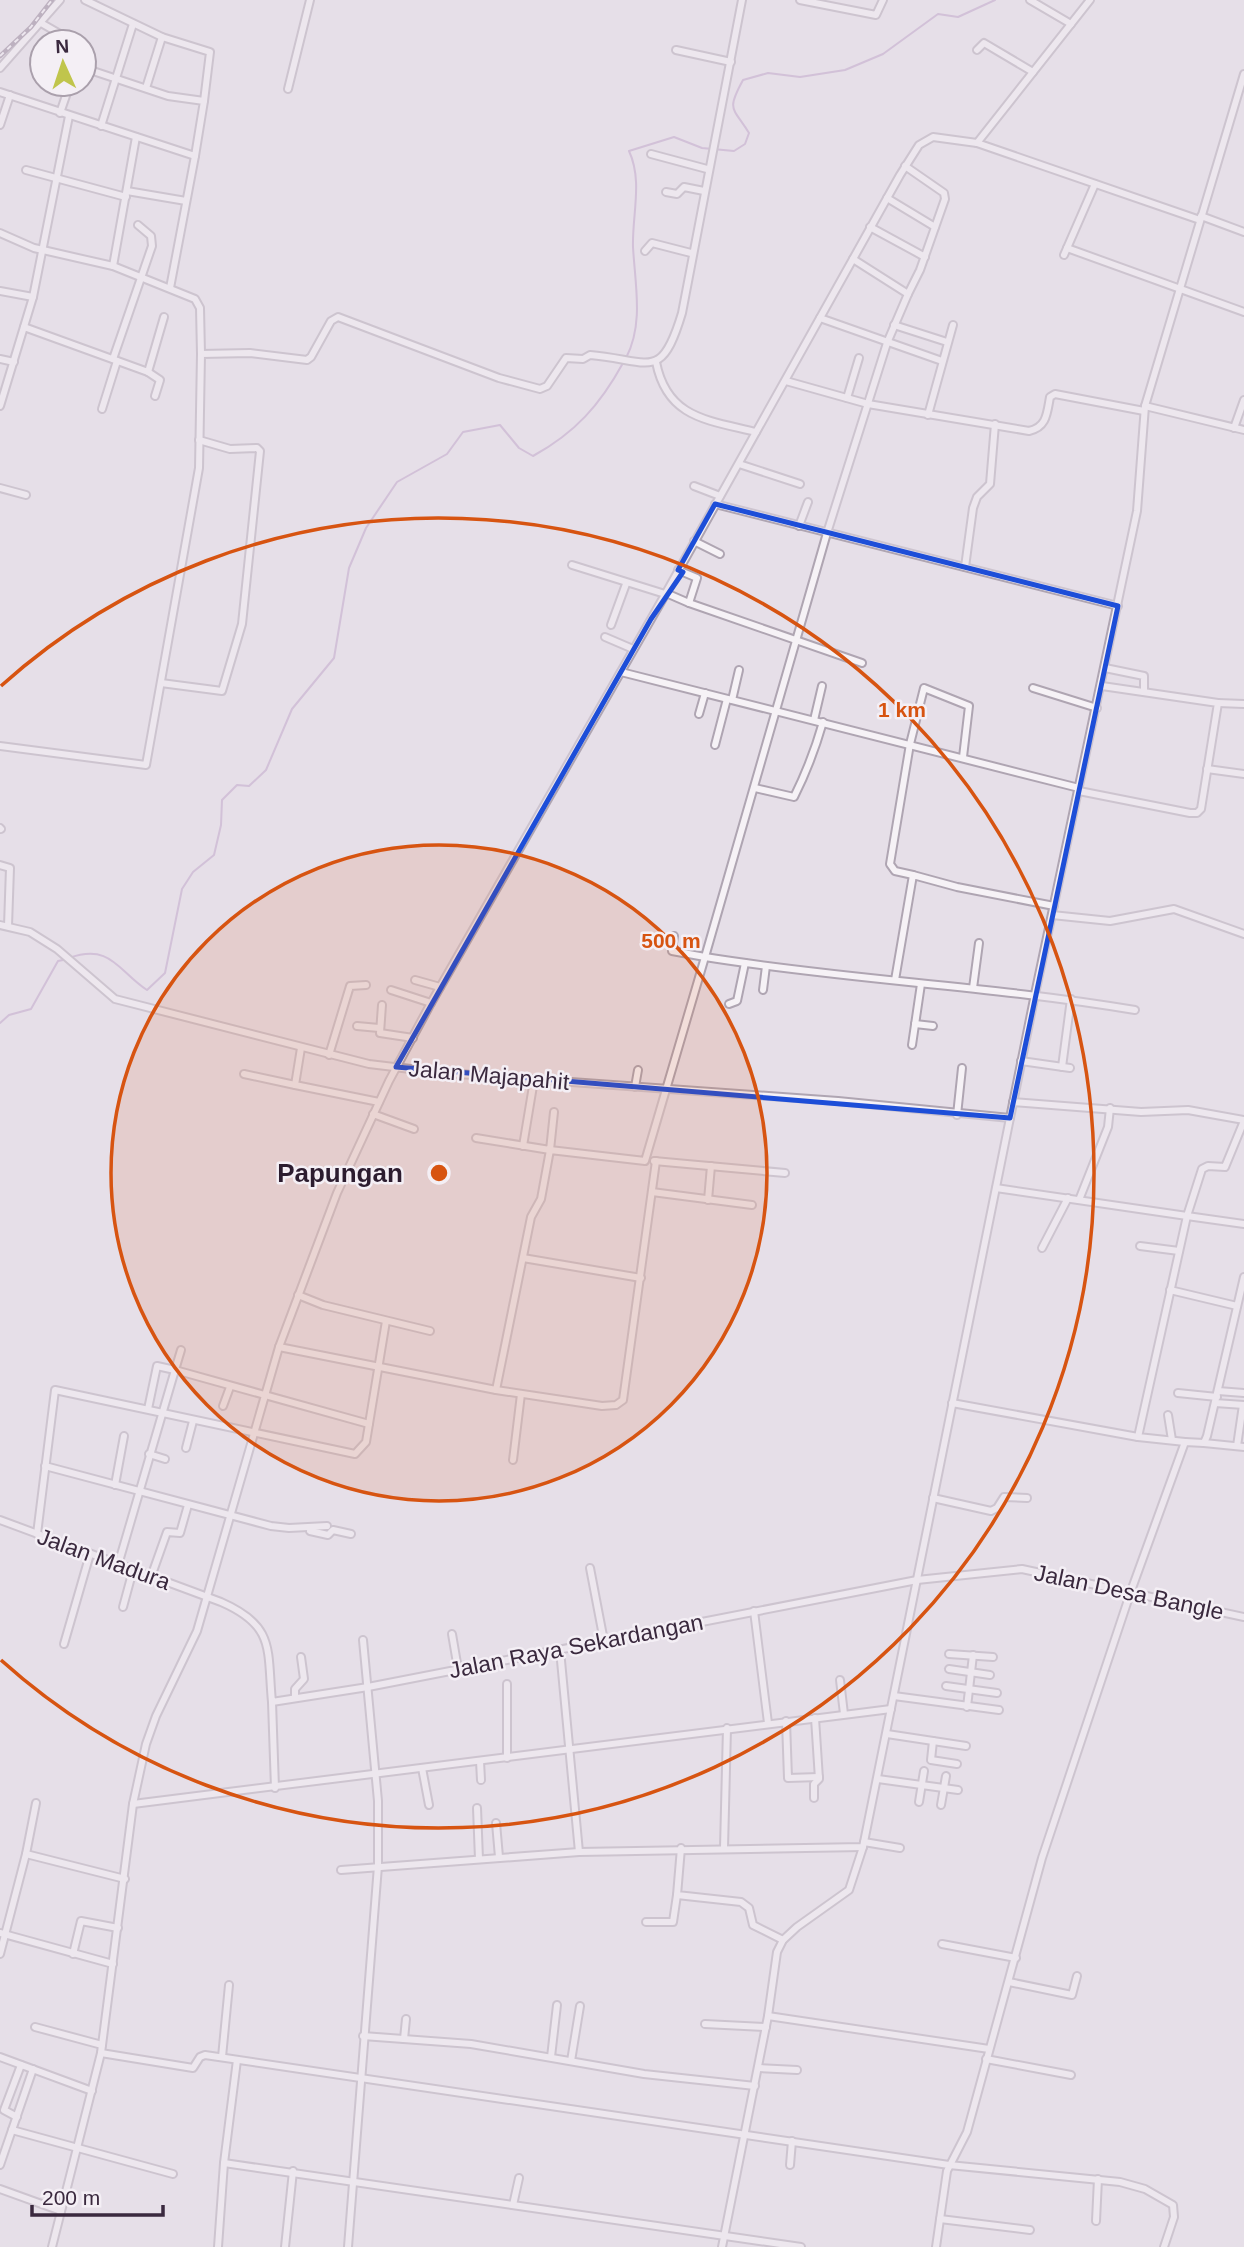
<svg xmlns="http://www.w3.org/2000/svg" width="1244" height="2247" font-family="Helvetica,sans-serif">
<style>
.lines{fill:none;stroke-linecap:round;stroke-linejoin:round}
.stream{stroke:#ba9dc5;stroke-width:2}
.minor-casing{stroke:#afa5b2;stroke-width:10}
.minor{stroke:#f6f2f6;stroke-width:6}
.rail-casing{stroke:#8c7a90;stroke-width:4.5}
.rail{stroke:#f4eff5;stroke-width:2;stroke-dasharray:5;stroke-linecap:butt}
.marked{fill:none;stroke:#1d4ed8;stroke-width:5;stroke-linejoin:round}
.ring{fill:none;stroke:#d75411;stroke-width:3.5}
.labels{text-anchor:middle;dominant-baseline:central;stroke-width:5;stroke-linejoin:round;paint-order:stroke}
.street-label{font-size:23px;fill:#3a293e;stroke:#f4eff5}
.quarter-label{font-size:26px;font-weight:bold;fill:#2c1c2f;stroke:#f4eff5}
.centre{fill:#d75411;stroke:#f4eff5;stroke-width:3.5}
.ring-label{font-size:21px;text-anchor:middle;font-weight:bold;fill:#d75411;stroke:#f4eff5;stroke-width:5;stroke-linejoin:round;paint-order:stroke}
</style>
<rect width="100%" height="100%" fill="#e6dfe8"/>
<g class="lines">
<g class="stream">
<path d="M626,358C644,324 635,284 633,247C632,215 643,181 629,151L674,137L702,148L734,151L745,144L749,133C733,107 726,111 743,80L768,73L800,77L845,70L883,54L938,14L958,17L995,0"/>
<path d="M69,958C111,943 118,971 147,990L165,973L182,889L193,872L214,855L221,825L222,800L237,785L249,786L266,770L292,709L334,658L349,568L366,528L397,482L447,454L463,432L500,425L519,448L533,456C575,433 600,405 623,363"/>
<path d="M0,1023L9,1015L31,1009L58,961L63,960"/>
</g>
<defs>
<g id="minor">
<path d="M85,0L162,37L210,52L204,101"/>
<path d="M800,0L876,15L883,0"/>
<path d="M1030,0L1071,24"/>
<path d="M1090,0L977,143L1200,220"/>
<path d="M41,23L74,42"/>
<path d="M84,49V53"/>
<path d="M676,50L731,62"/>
<path d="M977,50L984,43L1033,72"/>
<path d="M0,68L60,0"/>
<path d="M146,88L162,37"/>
<path d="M288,89L310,0"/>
<path d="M0,92L195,156L204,101L168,96L84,68"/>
<path d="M60,113L70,84"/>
<path d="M0,125L10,95"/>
<path d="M101,126L133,24"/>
<path d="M651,154L707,169"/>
<path d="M905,166L944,193L945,199L920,270L908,294"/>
<path d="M26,170L126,197"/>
<path d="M127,191L186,201"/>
<path d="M666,192L677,194L684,187L704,191"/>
<path d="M887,198L935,227"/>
<path d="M1201,216L1244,232"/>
<path d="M870,227L925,257"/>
<path d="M0,233L34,248L113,266L195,299L200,308L201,354"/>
<path d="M1067,248L1244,312"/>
<path d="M645,251L652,243L691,253"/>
<path d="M1064,255L1095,184"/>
<path d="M113,266L136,137"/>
<path d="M170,288L195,156"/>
<path d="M0,291L33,297"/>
<path d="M820,318L942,361"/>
<path d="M894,325L947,342"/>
<path d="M24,327L148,372L164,317"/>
<path d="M0,359L14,362"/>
<path d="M113,359L152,246L151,236L138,225"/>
<path d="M656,362C667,418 707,420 756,432"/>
<path d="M148,372L160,380L155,396"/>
<path d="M786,381L868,404L1029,431C1047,427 1047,413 1050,397L1055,394L1144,411"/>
<path d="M847,398L859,358"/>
<path d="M0,406L33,297L69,116"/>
<path d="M1145,406L1244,430"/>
<path d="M102,409L117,361"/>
<path d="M928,415L953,325"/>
<path d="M1234,428L1244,400"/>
<path d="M739,464L800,484"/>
<path d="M694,486L720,496"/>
<path d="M0,488L26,495"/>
<path d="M715,504L1118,606"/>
<path d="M799,526L808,502"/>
<path d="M694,541L720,554"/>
<path d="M572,565L665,594"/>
<path d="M965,567L973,508L977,497L990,484L995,424"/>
<path d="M678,570L697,578L689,603"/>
<path d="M666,593L689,603L862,663"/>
<path d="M611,625L626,584"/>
<path d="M605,637L633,649"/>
<path d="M1105,668L1144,676V692"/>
<path d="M621,672L1079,788"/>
<path d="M161,683L222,691L242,624L260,451L257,448L230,449L199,440"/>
<path d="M1033,688L1097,708"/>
<path d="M732,700L739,670"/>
<path d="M1218,703L1244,704"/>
<path d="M699,714L705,693"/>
<path d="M814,720L822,686"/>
<path d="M715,745L727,699"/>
<path d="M0,746L146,765L199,468L201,354L250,353L307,360L311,357L331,321L338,317L499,378L540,389L547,386L566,358L583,359L590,355C650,360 661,383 682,313L742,0"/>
<path d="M1207,769L1244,774"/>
<path d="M755,788L794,797C806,773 815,750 823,722"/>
<path d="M1079,791L1190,813H1197L1201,809L1218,703L1102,686"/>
<path d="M0,828L1,829"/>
<path d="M0,865L10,868L8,926"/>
<path d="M913,875L895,871L890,864L910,744L924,688L969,706L963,757"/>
<path d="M1052,915L1110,921L1174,909L1244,934"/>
<path d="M0,925L30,932L57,949L115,999L369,1064L444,1073L838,1101L1010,1118"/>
<path d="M674,936L672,951L705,957L827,533L887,343L908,294L853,259"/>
<path d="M415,980L440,987"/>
<path d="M895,980L913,875L957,887L1054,906"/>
<path d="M973,988L979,943"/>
<path d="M391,990L431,1003"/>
<path d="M763,990L766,966"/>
<path d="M729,1004L737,1001L745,963"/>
<path d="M382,1005L380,1033L413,1038"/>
<path d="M915,1024L933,1026"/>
<path d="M357,1026L379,1028"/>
<path d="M912,1045L921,984"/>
<path d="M301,1048L295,1085L379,1102"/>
<path d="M329,1055L350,986L366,985"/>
<path d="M1021,1061L1070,1068"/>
<path d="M1062,1067L1071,999"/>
<path d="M244,1074L295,1085"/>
<path d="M635,1087L638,1070"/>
<path d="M1013,1102L1141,1112L1188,1110L1244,1120"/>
<path d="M373,1114L414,1129"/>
<path d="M957,1115L962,1068"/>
<path d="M476,1138L550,1150L554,1112"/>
<path d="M523,1146L534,1080"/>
<path d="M654,1161L785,1173"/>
<path d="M996,1188L1187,1216L1202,1169L1208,1166L1225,1167L1244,1121"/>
<path d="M652,1192L752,1205"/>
<path d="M708,1200L711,1166"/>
<path d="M1079,1200L1108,1127L1110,1108"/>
<path d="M1140,1246L1179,1251"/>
<path d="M1042,1248L1068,1198"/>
<path d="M523,1258L641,1278"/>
<path d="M1170,1290L1237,1306"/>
<path d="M298,1295L323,1305L430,1331"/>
<path d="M279,1347L496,1390L531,1217L541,1199L550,1150L645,1161L705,957C848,980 993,986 1135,1010"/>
<path d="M496,1390L602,1406L616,1405L623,1400L656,1161"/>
<path d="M1218,1391L1244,1393"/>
<path d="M1178,1393L1217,1397"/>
<path d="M952,1403L1138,1437"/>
<path d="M1215,1403L1244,1405"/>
<path d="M223,1406L230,1387"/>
<path d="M148,1409L157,1366L175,1370L181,1350"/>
<path d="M1168,1415L1172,1440"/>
<path d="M1185,1442L1138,1437L1187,1216L1244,1224"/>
<path d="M1204,1443L1244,1447"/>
<path d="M1237,1446L1243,1405"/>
<path d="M186,1448L193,1421"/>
<path d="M149,1454L165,1459"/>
<path d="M513,1460L521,1394"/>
<path d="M45,1466L271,1526L289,1528L327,1526"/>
<path d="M115,1485L124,1436"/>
<path d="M933,1498L991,1511L997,1508L1004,1497L1027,1498"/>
<path d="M0,1520L221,1602C276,1626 267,1650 272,1702L368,1687L917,1580L1022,1569L1244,1617"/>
<path d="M310,1531L328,1535L333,1530L351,1534"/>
<path d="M37,1534L55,1390L355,1454L366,1442L386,1321"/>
<path d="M118,1565L175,1370L369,1424"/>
<path d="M590,1568L604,1641"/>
<path d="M151,1577L167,1532L180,1533L188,1505"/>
<path d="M123,1607L133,1570"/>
<path d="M754,1611L768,1723"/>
<path d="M452,1634L458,1669"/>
<path d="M64,1644L90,1554"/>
<path d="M560,1650L579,1852"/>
<path d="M949,1654L993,1657"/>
<path d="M949,1669L990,1675"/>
<path d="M840,1680L844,1714"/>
<path d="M507,1684V1758"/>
<path d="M946,1686L997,1693"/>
<path d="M894,1696L999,1710"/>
<path d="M295,1698V1689L304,1679L301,1657"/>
<path d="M272,1702L275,1788"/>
<path d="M967,1707L973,1655"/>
<path d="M786,1721L788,1778L819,1777"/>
<path d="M887,1734L966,1746"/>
<path d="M933,1741L931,1760L957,1764"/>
<path d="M480,1761L481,1780"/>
<path d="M422,1768L429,1805"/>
<path d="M878,1779L958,1790"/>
<path d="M814,1798V1784L819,1779L815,1718"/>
<path d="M919,1802L924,1771"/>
<path d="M133,1804L891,1709"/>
<path d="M941,1805L946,1776"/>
<path d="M477,1808L479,1859"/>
<path d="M496,1823L499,1857"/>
<path d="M864,1842L900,1848"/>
<path d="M681,1848L677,1895L741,1902L749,1908L753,1925L783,1940"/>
<path d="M724,1848L727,1728"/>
<path d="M26,1854L36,1803"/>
<path d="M341,1870L579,1852L863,1847L1035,994L1137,511L1145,406L1244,74"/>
<path d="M646,1922H673L677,1895"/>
<path d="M0,1933L113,1964"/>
<path d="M942,1944L1016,1958"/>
<path d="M0,1954L26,1854L125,1879"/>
<path d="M73,1954L81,1921L118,1928"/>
<path d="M1009,1982L1072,1995L1077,1976"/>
<path d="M768,2016L989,2049"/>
<path d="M705,2024L766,2027"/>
<path d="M35,2027L102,2045"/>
<path d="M363,2036L471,2044L644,2074L755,2086"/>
<path d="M404,2039L406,2019"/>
<path d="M101,2053L193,2068L200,2057L205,2055L949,2165L1120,2182L1145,2189L1173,2205L1174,2217L1164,2247"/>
<path d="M0,2057L92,2091"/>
<path d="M222,2057L229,1985"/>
<path d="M551,2057L557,2005"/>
<path d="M986,2059L1071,2075"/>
<path d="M571,2061L580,2006"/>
<path d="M758,2068L797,2070"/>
<path d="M17,2117L4,2110L21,2065"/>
<path d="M12,2130L33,2069"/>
<path d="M224,2163L801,2247"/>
<path d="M0,2165L12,2130L173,2174"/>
<path d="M790,2165L792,2141"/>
<path d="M0,2189L61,2211"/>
<path d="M513,2205L519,2178"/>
<path d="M940,2219L1030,2230"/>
<path d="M1096,2221L1098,2179"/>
<path d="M52,2247L101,2053L133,1804L146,1744L156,1716L197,1631L279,1347L337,1193L389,1081L431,1003L666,593L900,175L919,145L933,137L977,143"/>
<path d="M218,2247L224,2163L237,2060"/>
<path d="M285,2247L293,2171"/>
<path d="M348,2247L378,1866V1801L363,1640"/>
<path d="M722,2247L768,2016L777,1952L783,1940L797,1927L849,1890L863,1847"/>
<path d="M936,2247L947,2171L967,2132L1042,1858L1131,1591L1185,1442L1204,1443L1207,1436L1244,1277"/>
</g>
</defs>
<use href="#minor" class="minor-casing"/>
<use href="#minor" class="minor"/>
<defs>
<path id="rail" d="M0,56L31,27L52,0"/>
</defs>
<use href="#rail" class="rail-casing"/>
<use href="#rail" class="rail"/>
</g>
<path d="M0 0H1244V2247H0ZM715,504L1118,606L1010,1118L396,1067L651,619L683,572L678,570Z" fill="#e6dfe8" fill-opacity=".55" fill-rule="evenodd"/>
<path class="marked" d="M715,504L1118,606L1010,1118L396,1067L651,619L683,572L678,570Z"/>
<circle cx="439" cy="1173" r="328" fill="#d75411" fill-opacity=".12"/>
<g class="ring">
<circle cx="439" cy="1173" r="328"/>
<path d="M1 686A655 655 0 1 1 1 1660"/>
</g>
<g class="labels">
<g class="street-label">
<text transform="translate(489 1075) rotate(5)">Jalan Majapahit</text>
<text transform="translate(104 1559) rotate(20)">Jalan Madura</text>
<text transform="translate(1129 1592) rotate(12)">Jalan Desa Bangle</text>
<text transform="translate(576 1646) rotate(-11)">Jalan Raya Sekardangan</text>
</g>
<g class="quarter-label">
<text x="340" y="1173">Papungan</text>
</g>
</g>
<circle cx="439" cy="1173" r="10" class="centre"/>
<g class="ring-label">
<text x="902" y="717">1 km</text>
<text x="671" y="948">500 m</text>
</g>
<g transform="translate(63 63) rotate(357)"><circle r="33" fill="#f4eff5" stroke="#aaa0ac" stroke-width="2"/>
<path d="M0-5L12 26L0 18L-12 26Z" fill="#c0c54c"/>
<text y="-10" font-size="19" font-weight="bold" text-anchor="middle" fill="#3a293e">N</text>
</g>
<path d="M32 2205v10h131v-10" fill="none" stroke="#3a293e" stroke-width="3.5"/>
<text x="42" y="2205" font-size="21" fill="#3a293e" stroke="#f4eff5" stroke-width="5" paint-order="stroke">200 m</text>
</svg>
